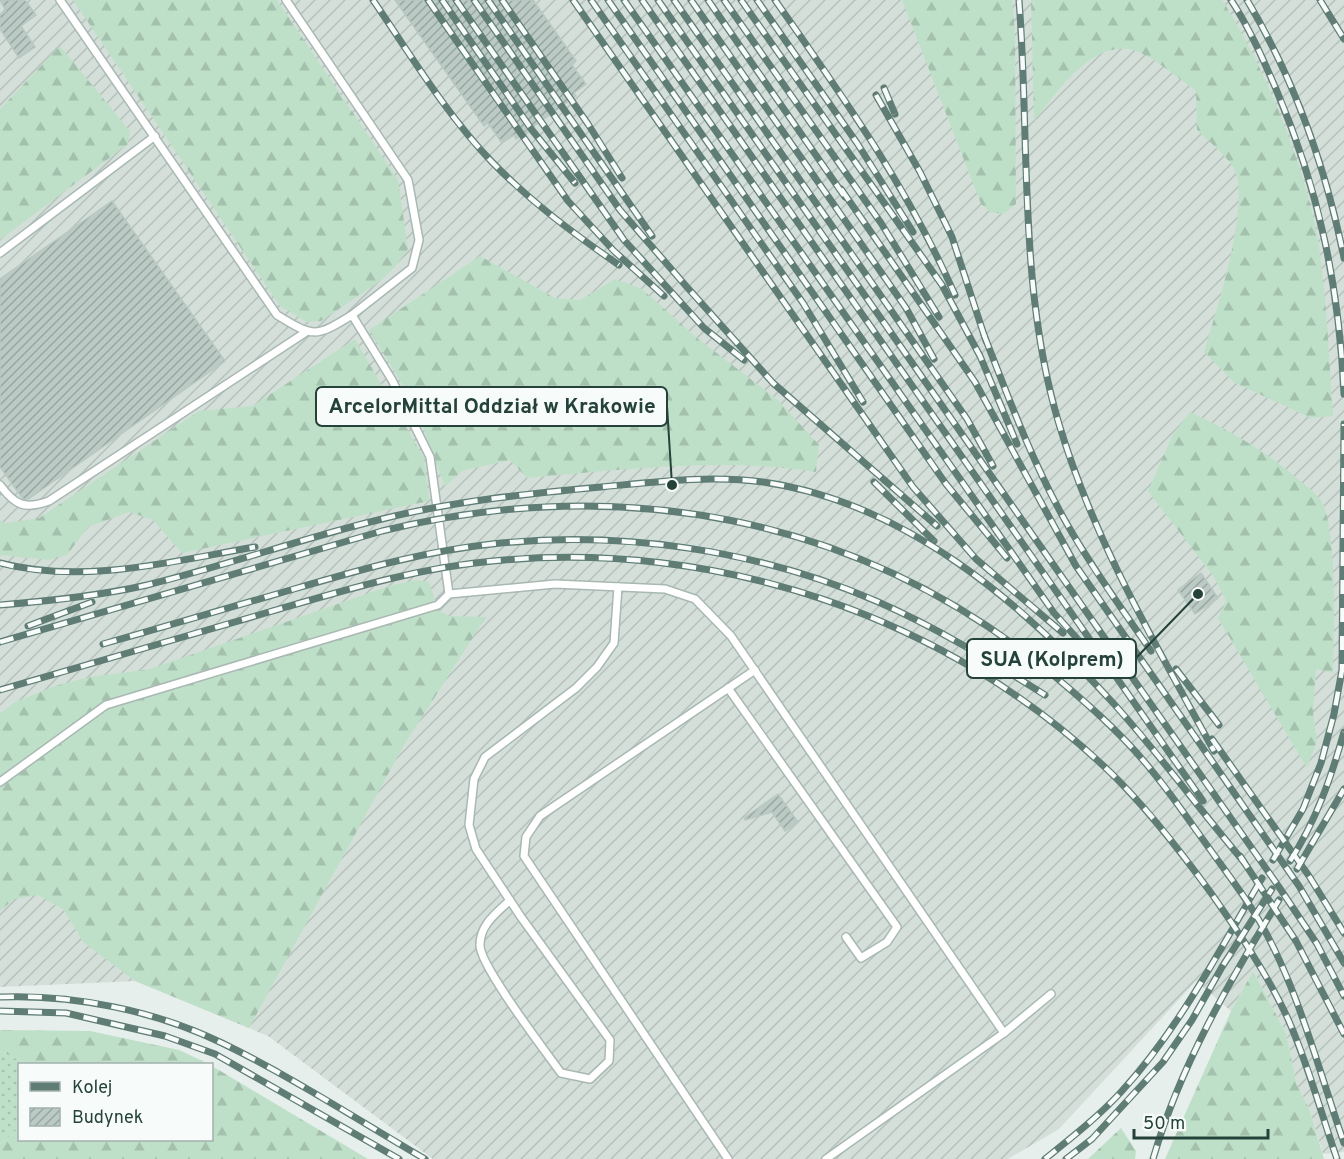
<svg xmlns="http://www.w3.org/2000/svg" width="1344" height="1159" font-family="Overpass,sans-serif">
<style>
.industrial{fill:url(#industrial-furrows)}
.grass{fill:url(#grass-dots)}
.forest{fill:url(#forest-firs)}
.building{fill:url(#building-hatch);stroke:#b8c9c2;stroke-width:1.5}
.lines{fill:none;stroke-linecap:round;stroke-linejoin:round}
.service-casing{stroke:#a8b8b2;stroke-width:10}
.service{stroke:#fff;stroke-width:7}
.rail-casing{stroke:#5f7d75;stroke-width:7}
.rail{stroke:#f7fbf9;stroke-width:4.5;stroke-dasharray:14;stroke-linecap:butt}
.leader{fill:none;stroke:#24423a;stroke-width:2}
.callout-dot{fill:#24423a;stroke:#f7fbf9;stroke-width:2}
.callout{fill:#f7fbf9;stroke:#24423a;stroke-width:2}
.callout-label{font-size:21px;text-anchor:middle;font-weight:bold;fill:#24423a}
</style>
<defs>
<pattern id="industrial-furrows" width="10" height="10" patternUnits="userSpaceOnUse" patternTransform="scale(1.5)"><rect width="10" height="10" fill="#d4dfda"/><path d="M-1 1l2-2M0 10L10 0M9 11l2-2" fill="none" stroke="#b6c1bc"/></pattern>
<pattern id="grass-dots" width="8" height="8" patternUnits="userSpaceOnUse" patternTransform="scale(1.5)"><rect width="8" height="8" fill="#bfe0c8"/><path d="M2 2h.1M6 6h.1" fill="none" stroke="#a4c1ad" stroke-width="1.8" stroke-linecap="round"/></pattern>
<pattern id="forest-firs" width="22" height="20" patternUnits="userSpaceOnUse" patternTransform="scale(1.5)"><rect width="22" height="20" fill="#bfe0c8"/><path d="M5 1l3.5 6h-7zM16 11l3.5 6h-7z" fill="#a4c1ad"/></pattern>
<pattern id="building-hatch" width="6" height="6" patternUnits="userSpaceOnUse" patternTransform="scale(1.5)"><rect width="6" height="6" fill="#bbcac4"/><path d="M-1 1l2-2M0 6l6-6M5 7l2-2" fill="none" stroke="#98a6a0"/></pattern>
</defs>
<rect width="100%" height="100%" fill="#e6efeb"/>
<path class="industrial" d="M0,0H1344V1152L1323,1154L1309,1108L1297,1085L1286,1033L1253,971L1231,1011L1196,981L1059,1129L1008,1159H433L268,1036L136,981L0,987Z"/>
<path class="grass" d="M0,1051L27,1064H20L19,1128L0,1144Z"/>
<g class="forest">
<path d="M73,0H277L398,180L408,249L395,267L379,282L321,321L307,322L280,306Z"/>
<path d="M902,0H1012L1015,34L1016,204L1003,214L990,212L981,204Z"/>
<path d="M1031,0H1222C1263,62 1308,173 1319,246C1327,302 1329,360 1333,416L1311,418L1235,383L1204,352C1215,315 1253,199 1233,167C1224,153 1208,141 1197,130L1196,91C1179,79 1161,63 1143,54C1096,31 1059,91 1034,121Z"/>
<path d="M60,46L130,131L128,144L0,240V109Z"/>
<path d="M480,256L555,298L580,300L615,279L642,289L697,338L778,400L819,445L816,472C728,457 617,470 527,478L510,460L462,471L445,487L415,405L369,330Z"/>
<path d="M355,339L424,458L429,501L182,553L153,520L129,512L88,527L67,555L49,560L0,555V520L6,523L39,518L199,411L252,406Z"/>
<path d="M1190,412C1230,431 1266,451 1299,480C1306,486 1315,492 1320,499C1338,523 1334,639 1333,673L1316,669L1313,712L1317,741L1307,768L1218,618L1226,601L1214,577L1148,491L1173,434Z"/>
<path d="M416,580L429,582L439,611L450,616L486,617L404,745L249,1028L135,981L83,942L64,910L38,895L14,899L0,911V713L15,702L55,686L90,677L150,669L392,585Z"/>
<path d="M1253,971L1286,1033L1297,1085L1309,1108L1324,1159H1165L1231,1011Z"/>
<path d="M0,1030L90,1031L179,1050L209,1064H27L0,1051Z"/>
<path d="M212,1066L368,1159H0V1144L19,1128L20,1140H212Z"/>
<path d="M1121,1128L1136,1151L1135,1159H1088Z"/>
</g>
<g class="building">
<path d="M0,0H25L36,15L21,26L35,47L19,58L0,29V16L6,11Z"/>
<path d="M395,0H533L576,61L572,65L586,84L574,93L576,96L516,139L514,135L502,143L488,123L484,126Z"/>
<path d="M112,201L225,361L27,500L23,499L0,467V279Z"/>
<path d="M1201,573L1218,598L1195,614L1178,590Z"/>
<path d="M778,794L798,822L785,831L772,812L745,820L744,818Z"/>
</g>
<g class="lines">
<defs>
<g id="service">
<path d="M60,0L277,315C313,337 315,338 352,315"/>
<path d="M0,253L155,136"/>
<path d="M0,485C15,505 24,510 49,501L306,332"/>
<path d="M449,594L555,584L665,589L695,599L731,636L1004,1033L826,1159"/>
<path d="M728,688L897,927L887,942L861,958L846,937"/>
<path d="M0,782L106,705L438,605L449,594L430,457L392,380L352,315L412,268L419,240L408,180L286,0"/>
<path d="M510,900C497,913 480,924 480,945C479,965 546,1052 561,1073L590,1079L609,1061L610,1040L521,917L476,849L469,825L474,779L485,757L576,688L597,667L614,643L618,587"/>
<path d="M1004,1033L1051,994"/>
<path d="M728,1159L524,856L526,837L540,816L755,670"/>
</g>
</defs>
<use href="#service" class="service-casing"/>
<use href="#service" class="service"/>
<defs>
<g id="rail">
<path d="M373,0C410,54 446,114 492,162C531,202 574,234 619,265"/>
<path d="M428,0L568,201L614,251L664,296"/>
<path d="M442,0L532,130L575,183"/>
<path d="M456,0L624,240L704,328L744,360"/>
<path d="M474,0L620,210L686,286L773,383L937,526"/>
<path d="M488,0L652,236"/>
<path d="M502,0L588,124L622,178"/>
<path d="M573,0L913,487L976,559L1063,633"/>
<path d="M591,0L803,303L863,402"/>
<path d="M608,0L946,484L1007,558"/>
<path d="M624,0L1054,613L1094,657"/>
<path d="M642,0L1203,801"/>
<path d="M658,0L1279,887L1317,944L1344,996"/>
<path d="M674,0L967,419L993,466"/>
<path d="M691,0L906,308L934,359"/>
<path d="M708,0L845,197"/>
<path d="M724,0L881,223L939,317"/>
<path d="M741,0L942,285L980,356L1017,444"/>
<path d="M757,0L857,143L913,232"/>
<path d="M775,0C843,97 907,186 955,295"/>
<path d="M1019,0C1030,141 1018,287 1059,424C1094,541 1156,645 1214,751"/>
<path d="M1231,0C1249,27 1263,59 1276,89C1319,190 1339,285 1344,394"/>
<path d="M1247,0C1294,79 1326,168 1344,258"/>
<path d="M1320,0L1344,39"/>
<path d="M884,88L895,114"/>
<path d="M876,95L920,172L952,237L986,341"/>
<path d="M841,189L975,382L1076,566L1299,886L1344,963"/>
<path d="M984,335C1009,399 1033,464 1067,524C1092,568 1122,609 1151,651"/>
<path d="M874,482L934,541"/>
<path d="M0,563C84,585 172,561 255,547"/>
<path d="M0,605C49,601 99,596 147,585C225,566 300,539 378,520C452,501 526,494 601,487C655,482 710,475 763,482C905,502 1021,602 1114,704C1160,755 1200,810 1244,862"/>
<path d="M28,626L92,602"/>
<path d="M0,642L382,531C619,473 854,515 1046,669C1083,700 1122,733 1152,771C1172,795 1190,822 1209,848C1226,872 1245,896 1260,922C1298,988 1319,1071 1344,1143"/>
<path d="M103,644C167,626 231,607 294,589C359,570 425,551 492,544C621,530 758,550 876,601C936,627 991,661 1045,695"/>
<path d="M1176,669L1219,725"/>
<path d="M0,690C90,664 179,638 269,612C342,591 416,568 493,561C717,539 948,616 1111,773C1148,809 1181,852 1211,893C1239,933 1268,975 1288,1019C1308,1064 1321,1113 1337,1159"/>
<path d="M1212,739L1309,876L1344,933"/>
<path d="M1240,856L1296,941L1344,1034"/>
<path d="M1273,860L1303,809L1321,763L1334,714L1342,670L1344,424"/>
<path d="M1290,861C1316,821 1331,778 1344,732"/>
<path d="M1297,869L1344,789"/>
<path d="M0,997C74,994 156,1011 222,1043C292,1077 358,1120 425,1159"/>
<path d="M0,1011L66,1013L165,1036L215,1054L399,1159"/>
<path d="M1045,1159C1071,1138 1098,1117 1121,1092C1179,1029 1219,951 1262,878"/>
<path d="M1066,1159L1092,1139L1163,1062L1192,1020L1222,967L1272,889"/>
<path d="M1153,1159C1180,1066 1229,982 1279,900"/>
</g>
</defs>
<use href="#rail" class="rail-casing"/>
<use href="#rail" class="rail"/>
</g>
<path class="leader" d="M672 485L667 406M1198 594L1136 658"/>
<g class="callout-dot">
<circle cx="672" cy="485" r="6"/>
<circle cx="1198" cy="594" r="6"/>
</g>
<g class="callout">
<rect x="316" y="387" width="351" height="39" rx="6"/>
<rect x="967" y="639" width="169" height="39" rx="6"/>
</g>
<g class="callout-label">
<text x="492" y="413">ArcelorMittal Oddział w Krakowie</text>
<text x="1052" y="666">SUA (Kolprem)</text>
</g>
<rect x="18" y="1063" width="195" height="78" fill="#f7fbf9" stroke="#a3b1ad" stroke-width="1.5"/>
<rect x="30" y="1082" width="30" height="9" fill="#5f7d75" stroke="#a3b1ad" stroke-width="1.5"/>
<text x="72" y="1093" font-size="18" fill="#24423a">Kolej</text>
<rect x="30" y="1108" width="30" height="18" fill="url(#building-hatch)" stroke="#a3b1ad" stroke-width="1.5"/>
<text x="72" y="1123" font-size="18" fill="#24423a">Budynek</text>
<path d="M1134 1129v9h134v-9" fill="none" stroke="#24423a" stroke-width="3"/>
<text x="1143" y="1129" font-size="18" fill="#24423a" stroke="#f7fbf9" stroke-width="4.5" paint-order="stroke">50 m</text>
</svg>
